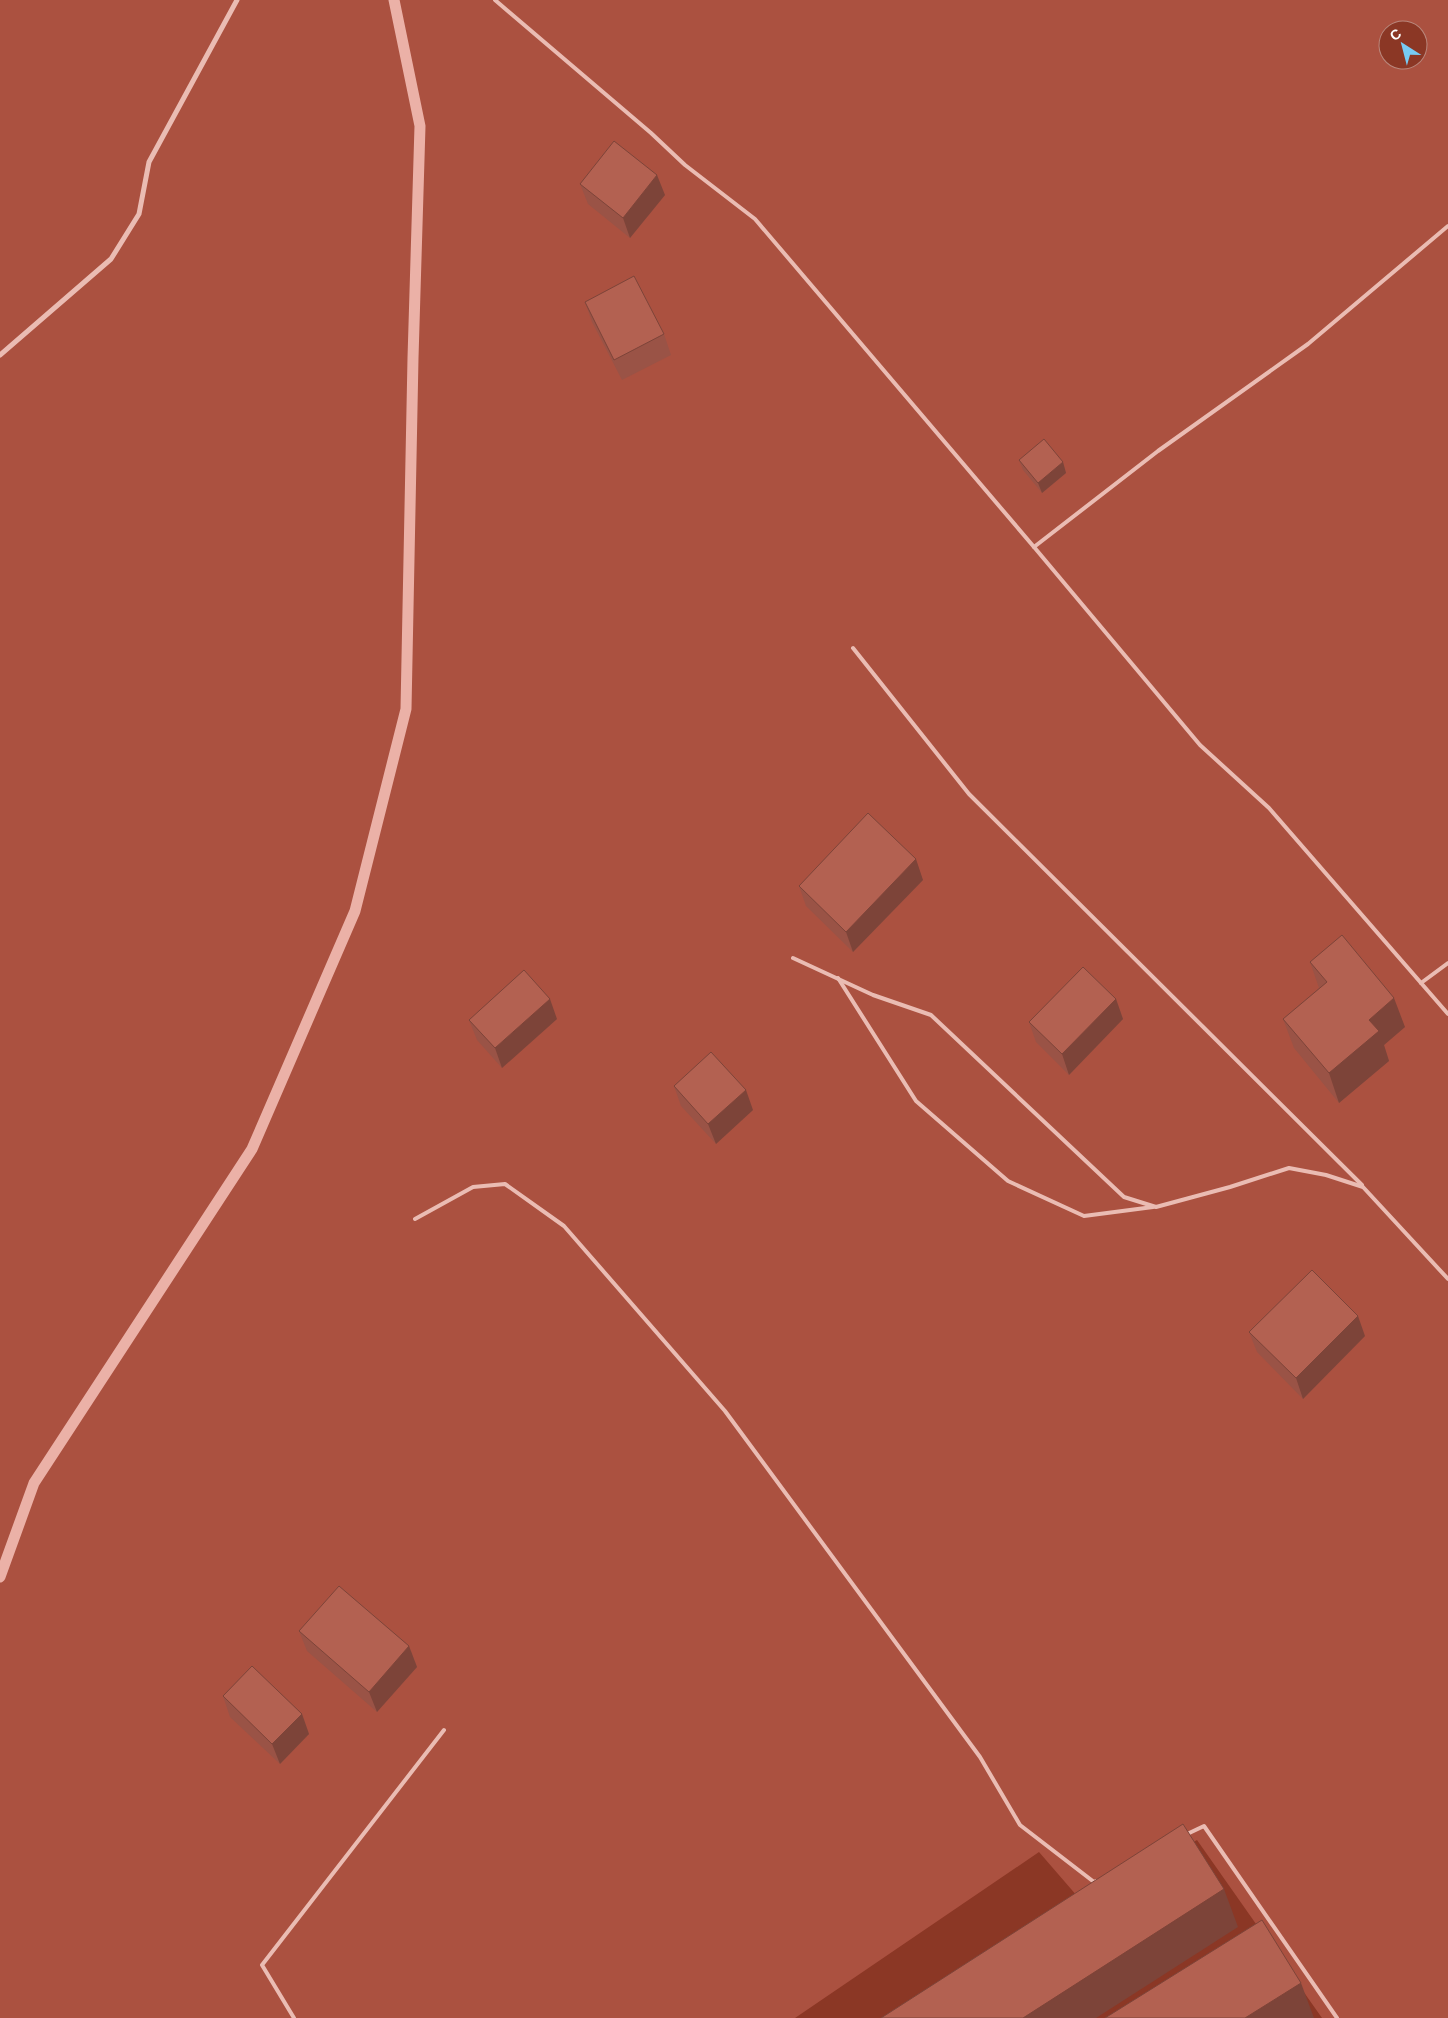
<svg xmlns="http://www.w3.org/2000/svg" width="1448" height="2018" font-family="'Work Sans',sans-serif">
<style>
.green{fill:#ab5140;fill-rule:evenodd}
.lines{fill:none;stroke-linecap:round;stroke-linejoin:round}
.stream{stroke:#ebb1a7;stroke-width:11}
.lane{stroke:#eabcb3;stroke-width:4}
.street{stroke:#eabcb3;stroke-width:5}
.wall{fill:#9a5346}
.shaded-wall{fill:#7d4439}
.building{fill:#b36151;stroke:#7d4439}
</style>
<rect width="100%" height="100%" fill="#8b3725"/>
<path class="green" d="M0,0H1448V2018H1322L1197,1840L1084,1904L1039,1852L795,2018H0ZM1388,30H1418V60H1388Z"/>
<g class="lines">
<path class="stream" d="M0,1577L34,1483L252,1149L355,911L406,709L413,358L420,126L394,0"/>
<g class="lane">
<path d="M495,0L651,133L685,165L755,219L1034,547L1200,745L1269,808L1448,1014"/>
<path d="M1034,547L1158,451L1308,344L1448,226"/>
<path d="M853,648L969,794L1362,1185"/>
<path d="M793,958L873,995L931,1015L1124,1197L1156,1207L1230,1187L1289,1168L1326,1175L1363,1187L1448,1279"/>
<path d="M838,978L916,1101L1008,1181L1084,1216L1153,1207"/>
<path d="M1421,983L1448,963"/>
<path d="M415,1219L473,1187L505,1184L564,1226L725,1411L980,1757L1020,1825L1094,1882L1096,1881"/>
<path d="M1185,1835L1204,1826L1337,2018"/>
<path d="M294,2018L262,1965L444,1730"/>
</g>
<path class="street" d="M0,355L111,259L139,214L149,162L237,0"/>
</g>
<g class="wall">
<path d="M580,184L665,195L630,238L588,204Z"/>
<path d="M585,302L664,334L671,355L622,380L592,322Z"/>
<path d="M1019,460L1063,462L1066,473L1042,493L1023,470Z"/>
<path d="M923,880L853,952L806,906L799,886Z"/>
<path d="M1310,962L1405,1027L1384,1045L1389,1061L1339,1103L1294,1048L1283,1019L1319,988Z"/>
<path d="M1116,999L1123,1019L1069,1075L1036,1042L1029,1022Z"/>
<path d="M557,1019L502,1068L477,1040L469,1020Z"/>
<path d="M674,1086L753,1110L716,1144L681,1106Z"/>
<path d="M1249,1332L1365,1336L1303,1399L1257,1352Z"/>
<path d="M299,1631L409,1646L417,1667L377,1712L307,1651Z"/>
<path d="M223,1696L302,1714L309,1734L280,1764L230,1717Z"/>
</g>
<g class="shaded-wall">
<path d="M657,175L665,195L630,238L623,218Z"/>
<path d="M1063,462L1066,473L1042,493L1038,483Z"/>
<path d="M916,859L923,880L853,952L846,932Z"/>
<path d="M1394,998L1405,1027L1384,1045L1389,1061L1339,1103L1329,1073L1369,1020Z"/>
<path d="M550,999L557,1019L502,1068L495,1048Z"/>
<path d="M1116,999L1123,1019L1069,1075L1062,1054Z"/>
<path d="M746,1090L753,1110L716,1144L708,1124Z"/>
<path d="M1358,1316L1365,1336L1303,1399L1296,1378Z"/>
<path d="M409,1646L417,1667L377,1712L369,1692Z"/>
<path d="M302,1714L309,1734L280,1764L272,1744Z"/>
<path d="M1224,1889L1238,1927L1096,2018H1023Z"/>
<path d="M1301,1983L1314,2018H1245Z"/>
</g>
<g class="building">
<path d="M614,141L657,175L623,218L580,184Z"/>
<path d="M634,276L664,334L614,360L585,302Z"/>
<path d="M1044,439L1063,462L1038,483L1019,460Z"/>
<path d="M868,813L916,859L846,932L799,886Z"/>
<path d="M1342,935L1394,998L1369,1020L1379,1031L1329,1073L1283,1019L1327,982L1310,962Z"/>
<path d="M1083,967L1116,999L1062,1054L1029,1022Z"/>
<path d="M524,970L550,999L495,1048L469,1020Z"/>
<path d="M711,1052L746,1090L708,1124L674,1086Z"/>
<path d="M1312,1270L1358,1316L1296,1378L1249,1332Z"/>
<path d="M339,1586L409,1646L369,1692L299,1631Z"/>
<path d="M252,1666L302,1714L272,1744L223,1696Z"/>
<path d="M1183,1824L1224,1889L1023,2018H881Z"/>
<path d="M1262,1920L1301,1983L1245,2018H1105Z"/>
</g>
<g transform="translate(1403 45) rotate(324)"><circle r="24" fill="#8b3725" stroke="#b9877c"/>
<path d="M0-4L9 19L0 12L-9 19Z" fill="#77cbf4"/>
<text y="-8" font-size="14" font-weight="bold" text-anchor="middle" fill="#ffffff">С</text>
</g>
</svg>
